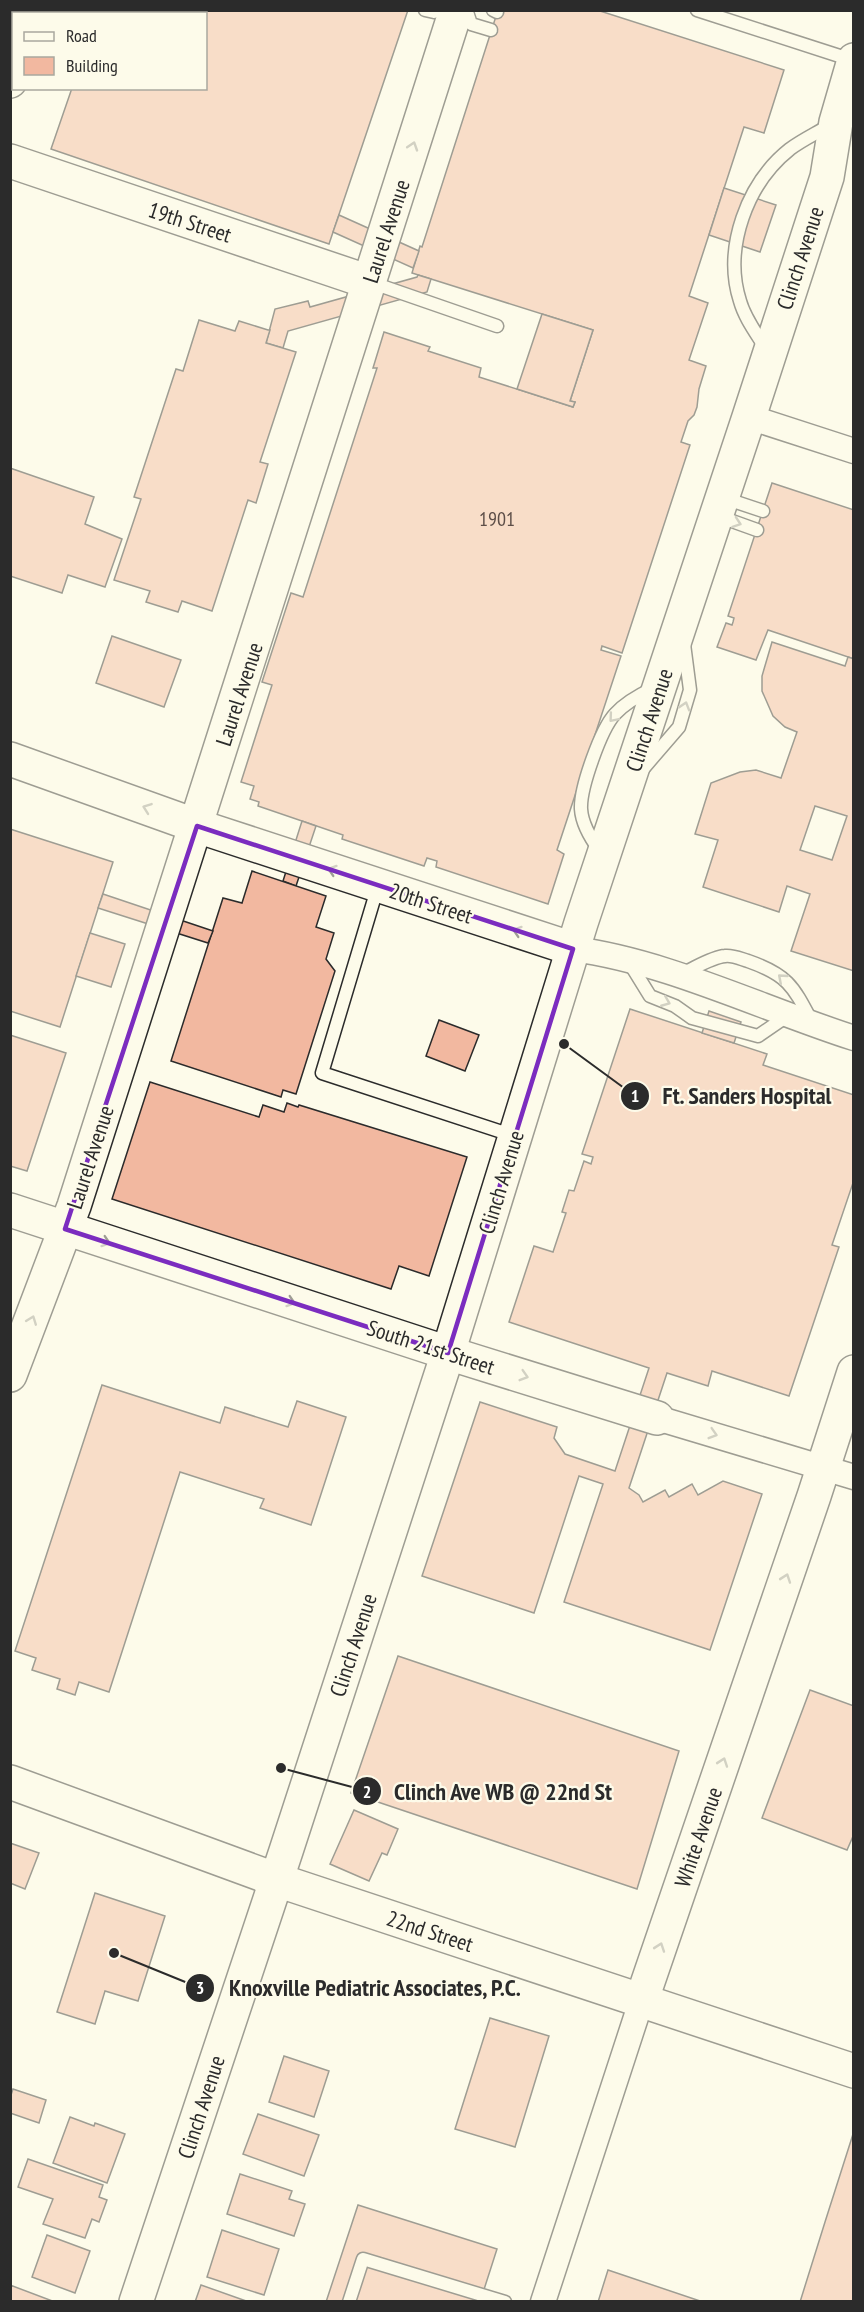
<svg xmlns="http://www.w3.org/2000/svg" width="864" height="2312" font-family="'PT Sans Narrow',sans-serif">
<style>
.building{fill:#f2b8a0;stroke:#2b2b2b;stroke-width:1.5;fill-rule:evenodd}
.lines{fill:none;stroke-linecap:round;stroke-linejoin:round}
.lane-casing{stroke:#2b2b2b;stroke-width:15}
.street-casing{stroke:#2b2b2b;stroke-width:27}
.secondary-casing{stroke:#2b2b2b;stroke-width:36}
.lane{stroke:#fdfbea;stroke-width:12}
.street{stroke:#fdfbea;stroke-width:24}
.secondary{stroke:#fdfbea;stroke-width:33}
.oneway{stroke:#9e9d94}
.marked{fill:none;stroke:#7b2cbf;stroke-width:4.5;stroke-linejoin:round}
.labels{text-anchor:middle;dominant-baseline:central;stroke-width:4.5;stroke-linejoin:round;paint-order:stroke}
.number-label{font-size:20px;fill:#5d4e48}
.street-label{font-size:22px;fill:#2b2b2b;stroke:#fdfbea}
.leader{fill:none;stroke:#2b2b2b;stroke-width:2}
.callout-dot{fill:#2b2b2b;stroke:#fdfbea;stroke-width:2}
.mark-label{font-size:18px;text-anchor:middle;font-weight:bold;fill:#fff}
.callout-label{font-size:24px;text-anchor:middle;font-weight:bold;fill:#2b2b2b;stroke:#fdfbea;stroke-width:4.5;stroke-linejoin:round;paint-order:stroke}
</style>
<rect width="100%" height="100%" fill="#fdfbea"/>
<g class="building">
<path d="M98,10H408L329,244L51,149L72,88H206V14H97Z"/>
<path d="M498,10H597L784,70L764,133L744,127L689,296L708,303L689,360L706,366L699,389L697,407L694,415L688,421L681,442L690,445L622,653L602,646L601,650L621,656L557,850L564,854L548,904L436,867L437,861L427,858L424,866L342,839L343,835L258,806L259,802L250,799L254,786L241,782L272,685L262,682L291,593L303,597L377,368H373L384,332L430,347L428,351L481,368L479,377L573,407L575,402L570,401L593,330L412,273L420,246L422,247Z"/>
<path d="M724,188L776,205L760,252L709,235Z"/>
<path d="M339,215L419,251L413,268L333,232Z"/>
<path d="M418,275L431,279L427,292L288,331L283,348L266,343L275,309L308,301L310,307L417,277Z"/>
<path d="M542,314L593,330L570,401L575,402L573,407L517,389Z"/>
<path d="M199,320L235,331L239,321L268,330H270L266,343L296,352L260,462L268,464L256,503L248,500L212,611L182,601L178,612L146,602L150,591L114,580L141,499L134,497L176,369L183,371Z"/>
<path d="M10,468L94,497L85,524L122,539L105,587L68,575L62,593L10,576Z"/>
<path d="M772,483L854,510V659L768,630L756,660L717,647L726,623L732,625L733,622L734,618L728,616Z"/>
<path d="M112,636L181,660L164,707L96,683Z"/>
<path d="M772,642L845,666L848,657L854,659V971L791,951L810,894L787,886L779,912L703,887L718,840L695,834L711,783L740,772L756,770L781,778L797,732L785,727L773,716L762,691V676ZM815,806L847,816L832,860L800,850Z"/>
<path d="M302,821L316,826L296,886L283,881Z"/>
<path d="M10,829L113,862L60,1027L10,1011Z"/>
<path d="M252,871L326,896L316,927L334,933L326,959L335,971L296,1094L283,1090L281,1097L171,1061L223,898L242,903Z"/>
<path d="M103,894L213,931L208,943L98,908Z"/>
<path d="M90,933L125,944L111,987L76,976Z"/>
<path d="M630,1009L767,1054L763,1065L854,1095V1180L832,1245L839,1247L789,1396L712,1371L708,1386L667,1373L629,1488L639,1495L643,1502L665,1490L669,1497L692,1484L698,1495L723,1481L762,1494L710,1650L564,1602L603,1484L579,1476L534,1613L422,1576L480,1402L557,1427L554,1438L565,1454L615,1471L649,1368L509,1322L534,1246L553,1252L566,1213L562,1212L569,1190L574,1191L584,1161L591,1164L593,1157L582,1154Z"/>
<path d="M709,1011L741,1022L734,1043L702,1033Z"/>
<path d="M439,1020L479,1035L465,1071L426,1056Z"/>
<path d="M10,1035L66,1053L27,1171L10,1166Z"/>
<path d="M150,1082L259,1117L263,1105L284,1112L287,1103L298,1107L299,1105L467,1157L429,1276L399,1266L391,1289L112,1199Z"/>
<path d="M102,1385L220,1423L225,1407L288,1427L297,1401L346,1417L311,1525L260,1508L264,1499L180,1472L109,1692L79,1682L75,1695L57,1689L60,1679L32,1670L36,1658L15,1651Z"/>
<path d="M398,1656L679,1751L637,1889L351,1793Z"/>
<path d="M810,1690L854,1706V1834L847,1850L762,1818Z"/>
<path d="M354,1810L398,1829L387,1855L382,1853L369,1881L330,1864Z"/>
<path d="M10,1843L39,1853L25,1889L10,1883Z"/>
<path d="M95,1893L165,1916L138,2001L105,1991L95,2024L57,2012Z"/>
<path d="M490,2018L549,2036L515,2147L455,2129Z"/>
<path d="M284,2056L329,2071L314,2117L269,2102Z"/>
<path d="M13,2089L46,2100L39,2123L10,2113V2098Z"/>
<path d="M258,2114L319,2135L304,2176L243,2154Z"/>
<path d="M70,2117L94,2126L95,2123L125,2134L107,2183L53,2163Z"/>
<path d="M854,2131V2302H800L825,2222Z"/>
<path d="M28,2159L103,2185L99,2197L107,2200L99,2222L92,2219L85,2238L43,2224L53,2199L18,2187Z"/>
<path d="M240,2174L292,2191L289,2199L305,2204L294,2236L227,2214Z"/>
<path d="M358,2205L497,2249L480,2302H326Z"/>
<path d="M222,2230L279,2249L264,2295L207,2277Z"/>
<path d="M47,2235L90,2251L75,2293L32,2277Z"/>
<path d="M608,2270L703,2302H598Z"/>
<path d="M10,2285L55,2302H10Z"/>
<path d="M201,2285L249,2302H195Z"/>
</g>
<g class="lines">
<defs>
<g id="lane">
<path d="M425,10L434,12L436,10"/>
<path d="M493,10L497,12"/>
<path d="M697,10L852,60"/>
<path d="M467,12L471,24L491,30"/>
<path d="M370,282L497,326"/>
<path d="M766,349C757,334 745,319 740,301C723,248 747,183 790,149C802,140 817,133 830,125"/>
<path d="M724,498L763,511"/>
<path d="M718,516L757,530"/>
<path d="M642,770L679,727L690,690L684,644"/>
<path d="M600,851C591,839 582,825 581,809C580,788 601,729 615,714C626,702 639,695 654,688"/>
<path d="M378,886L322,1073L514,1136"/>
<path d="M629,962L650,996L675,1006L692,1018L758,1036L787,1016"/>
<path d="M683,973C695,968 712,957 725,956C733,955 741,959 748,961C788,975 793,986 812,1022"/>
<path d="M349,2302L363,2259L505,2302"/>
</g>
<g id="street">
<path d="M749,417L854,451"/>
<path d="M573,949C666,961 763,1009 854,1038"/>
<path d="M657,1418L854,1477"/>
<path d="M543,2302L641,2002"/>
</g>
<g id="secondary">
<path d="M36,14L37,10"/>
<path d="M10,81L14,73"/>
<path d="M10,161L369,282"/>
<path d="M10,759L197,826L573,949"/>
<path d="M10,1210L448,1353L657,1418"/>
<path d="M10,1375L74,1206L456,10"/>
<path d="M10,1782L277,1880L854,2071"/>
<path d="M641,2002L814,1496L854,1372"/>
<path d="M136,2302L286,1851L448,1353L581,923L749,417L827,177L836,122L854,60"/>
</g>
</defs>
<use href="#lane" class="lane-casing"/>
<use href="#street" class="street-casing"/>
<use href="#secondary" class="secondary-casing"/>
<use href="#lane" class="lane"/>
<use href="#street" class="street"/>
<use href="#secondary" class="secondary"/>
</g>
<defs><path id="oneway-chevron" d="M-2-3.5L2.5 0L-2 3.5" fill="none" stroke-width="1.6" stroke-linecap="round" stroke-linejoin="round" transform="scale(1.5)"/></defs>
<g class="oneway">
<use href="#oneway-chevron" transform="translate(413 146) rotate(-72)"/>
<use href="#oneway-chevron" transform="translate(737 523) rotate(19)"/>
<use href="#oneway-chevron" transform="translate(685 706) rotate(-73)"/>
<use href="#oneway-chevron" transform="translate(613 718) rotate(130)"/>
<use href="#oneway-chevron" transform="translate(147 808) rotate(-160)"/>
<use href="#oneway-chevron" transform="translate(332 870) rotate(-162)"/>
<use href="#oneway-chevron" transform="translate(517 931) rotate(-162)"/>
<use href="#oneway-chevron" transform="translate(782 978) rotate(-139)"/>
<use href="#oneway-chevron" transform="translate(666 1002) rotate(22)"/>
<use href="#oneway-chevron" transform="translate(106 1242) rotate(18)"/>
<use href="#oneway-chevron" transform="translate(291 1302) rotate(18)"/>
<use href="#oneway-chevron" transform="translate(32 1320) rotate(-69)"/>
<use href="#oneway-chevron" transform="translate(524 1376) rotate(17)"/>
<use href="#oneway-chevron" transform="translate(713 1434) rotate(17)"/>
<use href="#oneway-chevron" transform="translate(786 1578) rotate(-71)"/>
<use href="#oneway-chevron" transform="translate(723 1762) rotate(-71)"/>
<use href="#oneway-chevron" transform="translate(660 1947) rotate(-71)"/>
</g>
<path d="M0 0H864V2312H0ZM197,826L573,949L448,1353L65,1229Z" fill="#fdfbea" fill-opacity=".55" fill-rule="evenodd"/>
<path class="marked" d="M197,826L573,949L448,1353L65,1229Z"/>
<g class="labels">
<g class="number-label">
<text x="497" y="519">1901</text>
</g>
<g class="street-label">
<text transform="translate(190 222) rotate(18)">19th Street</text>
<text transform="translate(386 231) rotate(-72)">Laurel Avenue</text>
<text transform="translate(800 258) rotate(-72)">Clinch Avenue</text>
<text transform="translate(239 694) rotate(-72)">Laurel Avenue</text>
<text transform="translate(649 720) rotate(-72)">Clinch Avenue</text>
<text transform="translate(431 903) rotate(18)">20th Street</text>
<text transform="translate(90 1157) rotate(-72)">Laurel Avenue</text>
<text transform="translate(501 1182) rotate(-73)">Clinch Avenue</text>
<text transform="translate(431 1347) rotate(18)">South 21st Street</text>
<text transform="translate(353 1645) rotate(-72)">Clinch Avenue</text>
<text transform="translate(698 1837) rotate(-71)">White Avenue</text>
<text transform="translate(430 1931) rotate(18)">22nd Street</text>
<text transform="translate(201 2107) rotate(-72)">Clinch Avenue</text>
</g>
</g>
<path class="leader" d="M564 1044L635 1096M281 1768L367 1791M114 1953L200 1988"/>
<g class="callout-dot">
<circle cx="564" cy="1044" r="6"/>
<circle cx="281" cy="1768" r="6"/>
<circle cx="114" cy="1953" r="6"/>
<circle cx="635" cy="1096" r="15"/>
<circle cx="367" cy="1791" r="15"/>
<circle cx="200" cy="1988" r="15"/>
</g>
<g class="mark-label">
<text x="635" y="1102">1</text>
<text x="367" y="1798">2</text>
<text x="200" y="1994">3</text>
</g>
<g class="callout-label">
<text x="747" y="1104">Ft. Sanders Hospital</text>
<text x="503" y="1800">Clinch Ave WB @ 22nd St</text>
<text x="375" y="1996">Knoxville Pediatric Associates, P.C.</text>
</g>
<rect width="864" height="2312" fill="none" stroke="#2b2b2b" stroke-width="24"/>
<rect x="12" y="12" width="195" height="78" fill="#fdfbea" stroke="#a9a89e" stroke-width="1.5"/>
<rect x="24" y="32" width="30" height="9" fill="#fdfbea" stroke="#a9a89e" stroke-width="1.5"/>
<text x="66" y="42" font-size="18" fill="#2b2b2b">Road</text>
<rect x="24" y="57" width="30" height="18" fill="#f2b8a0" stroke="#a9a89e" stroke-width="1.5"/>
<text x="66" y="72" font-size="18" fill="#2b2b2b">Building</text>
</svg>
